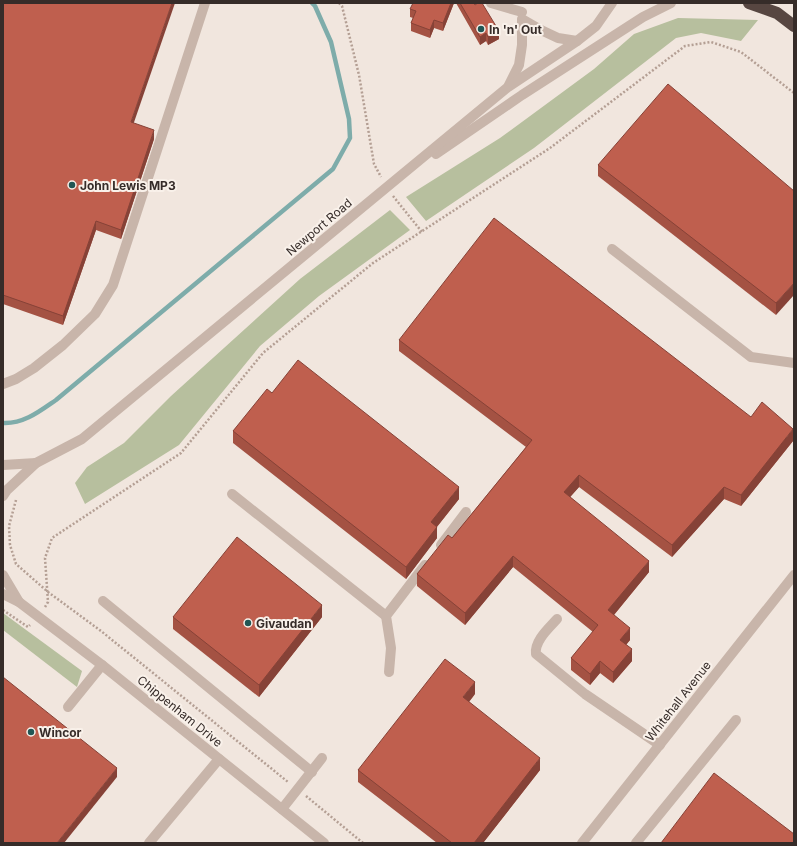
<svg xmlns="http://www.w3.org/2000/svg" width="797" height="846" font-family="Inter,sans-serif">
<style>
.green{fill:#b7bf9e}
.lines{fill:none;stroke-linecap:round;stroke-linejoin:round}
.stream{stroke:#7eacaa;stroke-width:4.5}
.path{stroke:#b49f94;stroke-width:2.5;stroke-dasharray:2 2;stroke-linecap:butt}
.minor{stroke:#c8b5aa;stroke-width:10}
.highway{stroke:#574641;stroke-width:12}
.wall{fill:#a45243}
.shaded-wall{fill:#864237}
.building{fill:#bf5f4e;stroke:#864237}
.poi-dot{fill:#215654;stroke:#f9f1ea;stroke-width:1.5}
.labels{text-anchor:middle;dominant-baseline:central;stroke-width:4;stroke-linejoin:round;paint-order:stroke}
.poi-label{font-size:12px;font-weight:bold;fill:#362c29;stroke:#f9f1ea;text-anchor:start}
.street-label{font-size:12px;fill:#362c29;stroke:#f9f1ea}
</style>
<rect width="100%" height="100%" fill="#f1e6de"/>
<g class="green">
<path d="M678,18L758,20L741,41L701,33L676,38L534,148L426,221L406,197L500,138L594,69L634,34Z"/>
<path d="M390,210L410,230L319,296L260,346L179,445L85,504L75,483L87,467L124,443L171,396L300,279Z"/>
<path d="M3,613L82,671L77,687L3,630Z"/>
</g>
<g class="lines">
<path class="stream" d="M3,423C24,424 40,411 56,400L333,169L350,138L349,119L331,42L315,6L312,3"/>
<g class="path">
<path d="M339,3L342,6L359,75L374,164L381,177"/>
<path d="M393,196L422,232"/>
<path d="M16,500L9,526L10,545L16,564L48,592L101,631L288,782"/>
<path d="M45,607L48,602L45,558L52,538L181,453L263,353L373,263L550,148L685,46L711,42L741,52L794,93"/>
<path d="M3,610L28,627L30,625"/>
<path d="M306,796L363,843"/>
</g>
<g class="minor">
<path d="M491,3L522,12"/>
<path d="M509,85L519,65L522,45V19L541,30L558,38L577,41"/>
<path d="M436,154L522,95L643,17L671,3"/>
<path d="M612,249L751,357L794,363"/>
<path d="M3,384L16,379L34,368L63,345L95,314L113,285L205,3"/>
<path d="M3,465L36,463"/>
<path d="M232,494L386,616"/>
<path d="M3,496L7,490L36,463L82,439L508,87L577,41L596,26L612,3"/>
<path d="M441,545L466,512"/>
<path d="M3,575L19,602"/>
<path d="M3,594L19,602L102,665L324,843"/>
<path d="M103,601L312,772"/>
<path d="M557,619C549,628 534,641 536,654L585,694L660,745"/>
<path d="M389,672L391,648L386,616L425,565"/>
<path d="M68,707L102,665"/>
<path d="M282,809L322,758"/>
<path d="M149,843L219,759"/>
<path d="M582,843L794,575"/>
<path d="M636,843L736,720"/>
</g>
<path class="highway" d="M749,3L777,13L794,26"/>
</g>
<g class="wall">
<path d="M3,3L133,123L154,139L121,239L96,230L63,325L3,304Z"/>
<path d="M454,3L443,31L434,28L430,38L411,31V23L413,18L410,17V9Z"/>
<path d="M456,3H474L499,39L488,45L486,41L480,45Z"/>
<path d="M598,165L794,191L776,315L598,176Z"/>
<path d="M399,340L751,417L793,441L741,506L724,499L672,557L579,487L570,497L649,572L614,615L630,640L626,645L632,661L613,683L600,673L590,685L571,670V658L593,632L513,567L465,625L417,586V574L452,538L526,447L399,351Z"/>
<path d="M272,393L459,499L437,527V538L406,579L233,443V431Z"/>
<path d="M173,617H322L259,697L173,629Z"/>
<path d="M475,694L469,702L540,770L483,843H437L358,782V770Z"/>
</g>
<g class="shaded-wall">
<path d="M172,3H175L131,131V122Z"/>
<path d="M451,3H454L443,31V23Z"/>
<path d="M434,20V28L430,38V30Z"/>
<path d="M499,31V39L488,45V37Z"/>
<path d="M486,33V41L480,45V37Z"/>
<path d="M154,130V139L121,239V230Z"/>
<path d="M96,221V230L63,325V316Z"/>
<path d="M794,283V295L776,315V303Z"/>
<path d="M793,429V441L741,506V495Z"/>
<path d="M579,475V487L564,504V492Z"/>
<path d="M459,487V499L431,534V522Z"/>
<path d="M724,487V499L672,557V545Z"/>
<path d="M437,527V538L406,579V567Z"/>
<path d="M513,556V567L465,625V613Z"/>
<path d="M649,561V572L608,622V610Z"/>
<path d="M322,605V617L259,697V685Z"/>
<path d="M630,628V640L620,652V640Z"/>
<path d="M632,649V661L613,683V672Z"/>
<path d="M600,661V673L590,685V674Z"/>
<path d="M475,682V694L463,709V697Z"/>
<path d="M540,758V770L483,843H474Z"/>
<path d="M117,768V777L64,843H57Z"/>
</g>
<g class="building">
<path d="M3,3H172L131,122L154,130L121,230L96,221L63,316L3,295Z"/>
<path d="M413,3H451L443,23L434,20L430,30L411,23L416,11L410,9Z"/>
<path d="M460,3H474L475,5L478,3H482L499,31L488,37L486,33L480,37Z"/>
<path d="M668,84L794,191V283L776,303L598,165Z"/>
<path d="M494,218L751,417L762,402L793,429L741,495L724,487L672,545L579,475L564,492L649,561L608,610L630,628L620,640L632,649L613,672L600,661L590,674L571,658L598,625L513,556L465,613L417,574L448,535L452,538L532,440L399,340Z"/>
<path d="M298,360L459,487L431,522L437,527L406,567L233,431L267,389L272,393Z"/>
<path d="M237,537L322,605L259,685L173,617Z"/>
<path d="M445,659L475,682L463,697L540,758L474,843H452L358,770Z"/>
<path d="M3,677L117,768L57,843H3Z"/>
<path d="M714,773L794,834V843H661Z"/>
</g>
<g class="poi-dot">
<circle cx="481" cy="29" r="4"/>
<circle cx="72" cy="185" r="4"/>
<circle cx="248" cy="623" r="4"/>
<circle cx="31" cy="732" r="4"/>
</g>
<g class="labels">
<g class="poi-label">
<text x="489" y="29">In 'n' Out</text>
<text x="80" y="185">John Lewis MP3</text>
<text x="256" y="623">Givaudan</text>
<text x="39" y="732">Wincor</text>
</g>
<g class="street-label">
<text transform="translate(319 227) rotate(-40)">Newport Road</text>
<text transform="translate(678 701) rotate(-52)">Whitehall Avenue</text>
<text transform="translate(180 711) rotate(39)">Chippenham Drive</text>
</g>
</g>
<rect width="797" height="846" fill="none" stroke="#362c29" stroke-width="8"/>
</svg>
